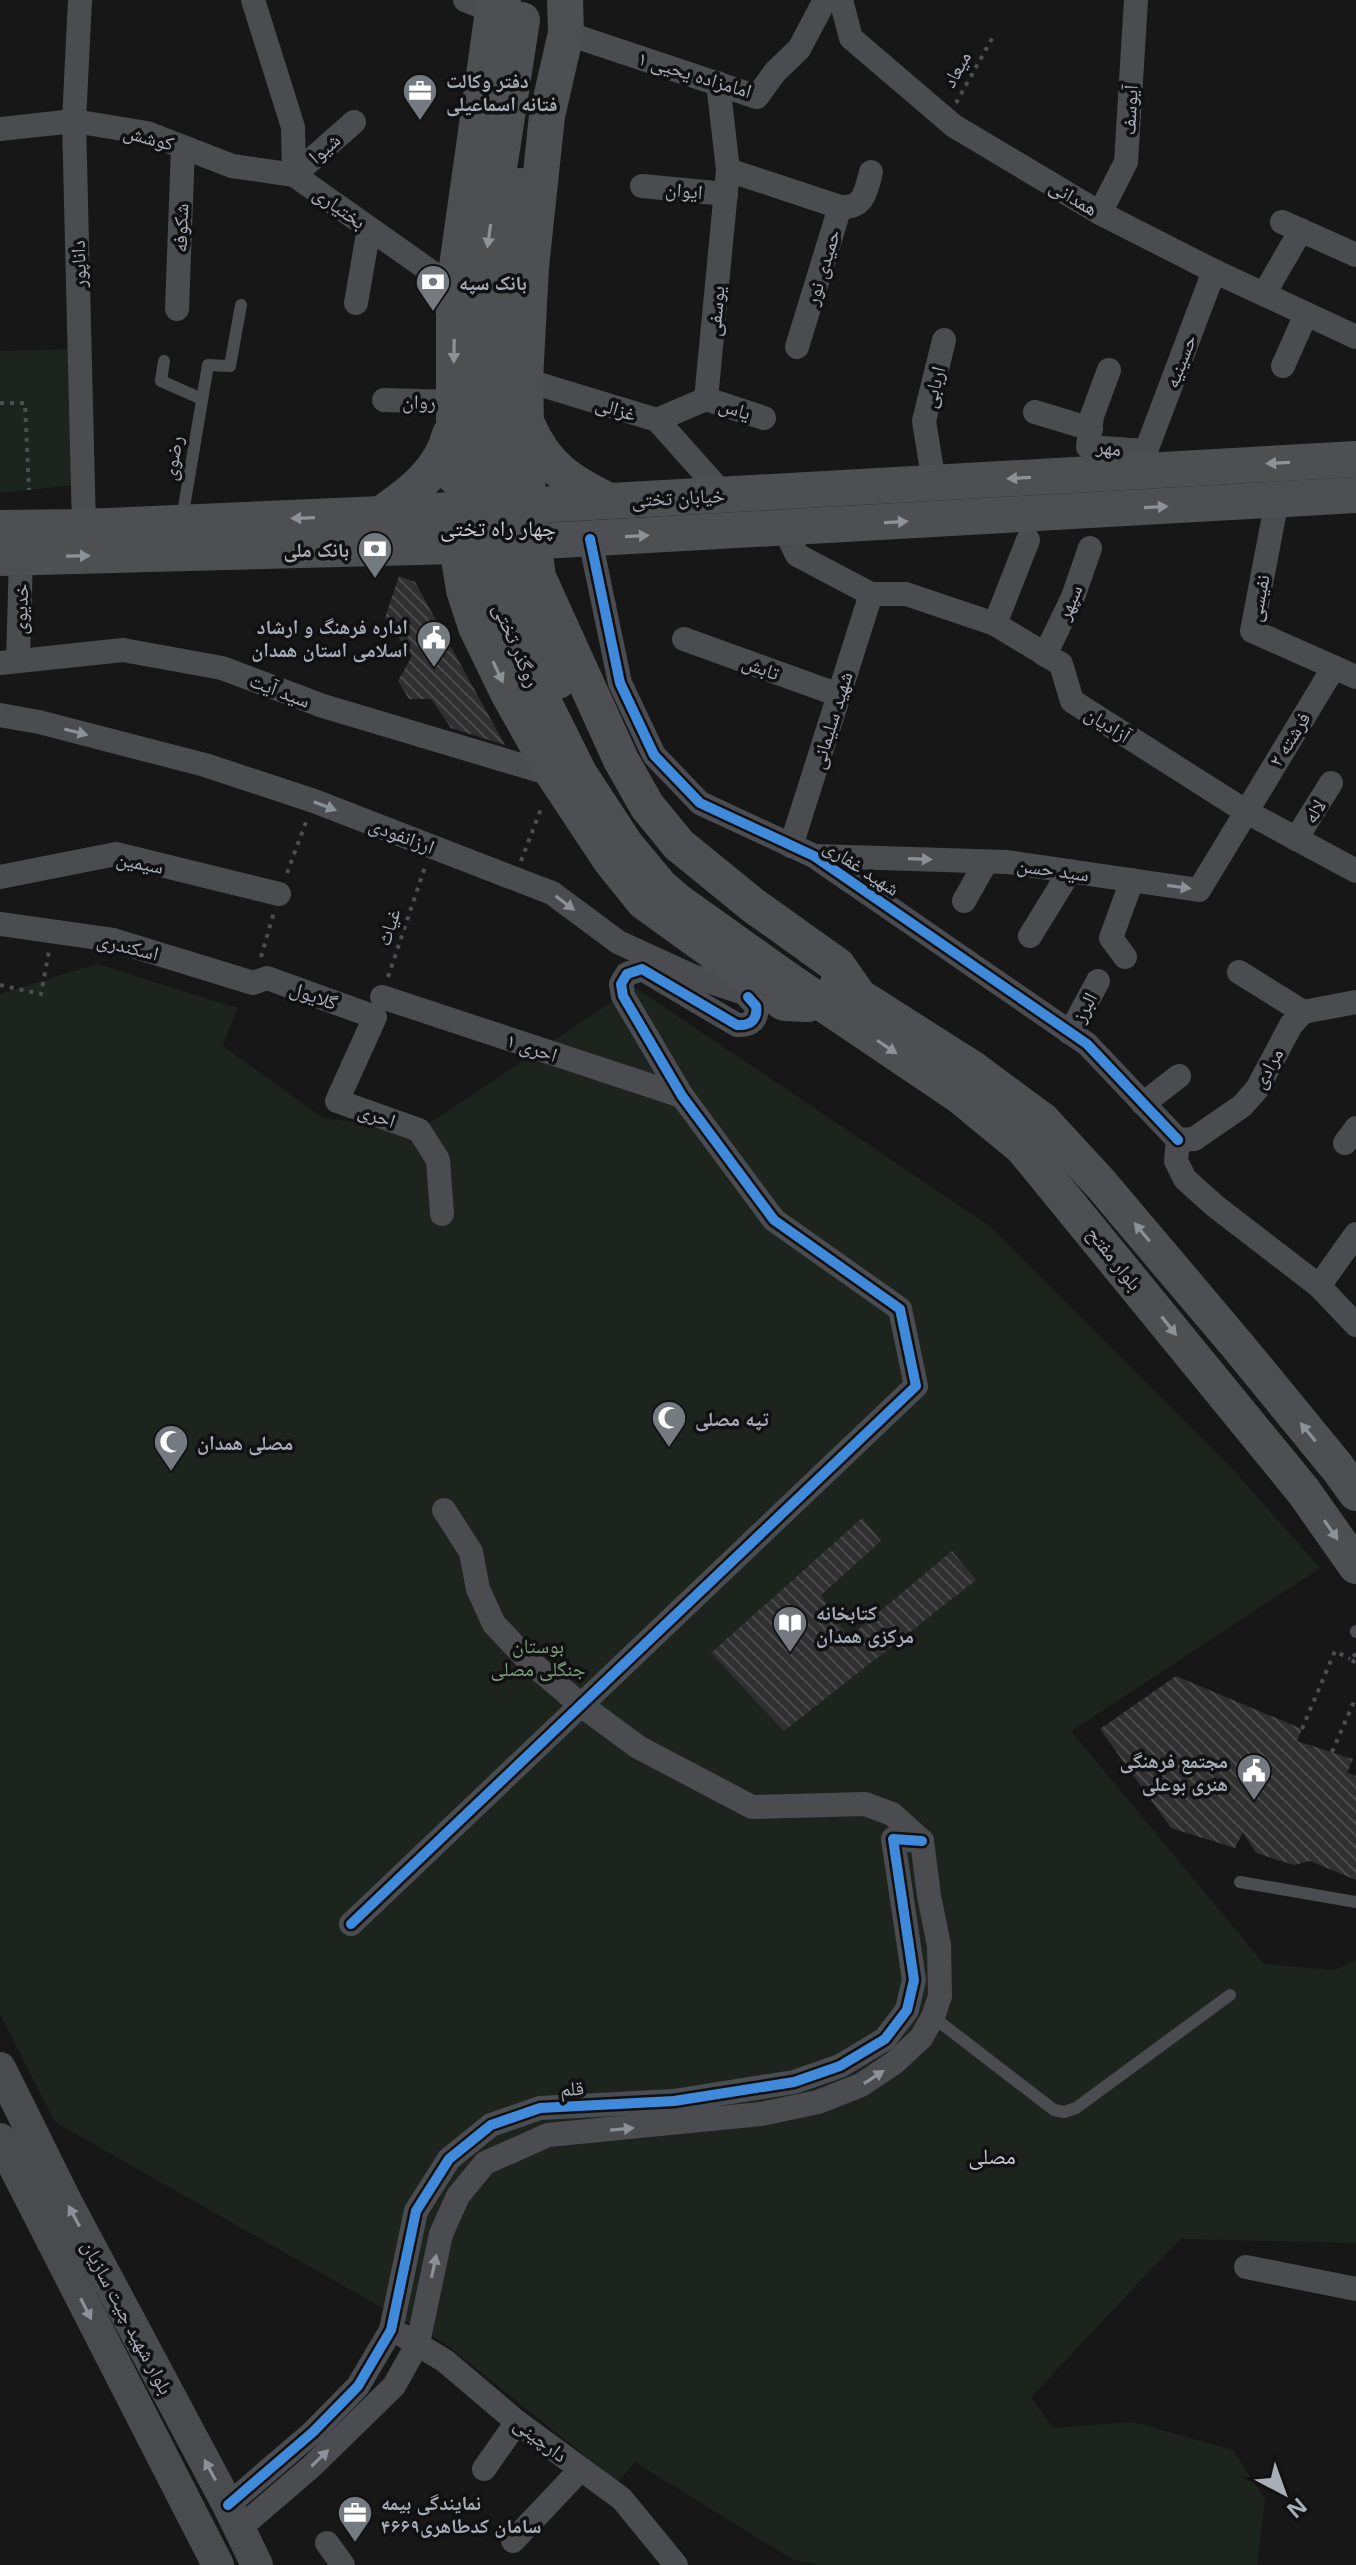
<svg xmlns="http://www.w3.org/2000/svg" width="1356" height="2565" font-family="'Noto Sans','Noto Naskh Arabic',sans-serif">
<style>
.green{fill:#1d241d}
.building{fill:url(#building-back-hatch)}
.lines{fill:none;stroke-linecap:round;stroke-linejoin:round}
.path{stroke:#4d4e52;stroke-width:4;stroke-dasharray:4 6;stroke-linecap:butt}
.lane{stroke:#4b4c50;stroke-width:12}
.street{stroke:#4b4c50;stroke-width:24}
.secondary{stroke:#4a4b4e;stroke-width:32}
.primary{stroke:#4d4f52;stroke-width:36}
.primary-bridge{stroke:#4d4f52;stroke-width:36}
.cycleway-casing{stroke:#111113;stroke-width:15}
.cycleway{stroke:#408adc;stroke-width:10}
.oneway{fill:#8d9299}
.oneway2{fill:#8c9199}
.oneway3{fill:#8c9098}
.labels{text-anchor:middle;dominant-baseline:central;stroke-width:7;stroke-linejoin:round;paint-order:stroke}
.street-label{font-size:20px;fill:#a8aeb8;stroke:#111113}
.poi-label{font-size:20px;font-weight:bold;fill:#a8aeb8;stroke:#111113;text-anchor:start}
.park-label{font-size:20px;fill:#80a37f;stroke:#111113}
.neighbourhood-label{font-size:22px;fill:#c9cdd4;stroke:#111113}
</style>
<defs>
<pattern id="building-back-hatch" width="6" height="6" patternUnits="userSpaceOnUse" patternTransform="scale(2)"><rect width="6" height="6" fill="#303031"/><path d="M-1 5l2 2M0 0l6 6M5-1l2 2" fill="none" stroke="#4b4b4d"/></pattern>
</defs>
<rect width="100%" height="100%" fill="#171717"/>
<g class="green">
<path d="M70,349L75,485L0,493V351Z"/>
<path d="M97,964L237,1008L223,1046L323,1118L419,1130L634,987L988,1225L1237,1474L1320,1568L1071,1731L1264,1964L1335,1970L1356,1960V2243L1180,2239L1031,2397L1053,2428L1133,2422L1233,2450L1265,2499L1257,2565H819L792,2559L635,2462L618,2482L444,2343L55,2122L0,2014V994Z"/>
</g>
<g class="building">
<path d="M399,576L415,582L505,745L451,728L431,699H409L398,681L412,656L385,618Z"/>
<path d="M862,1518L881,1541L821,1595L848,1638L952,1551L976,1580L784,1731L711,1653Z"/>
<path d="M1176,1676L1302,1729L1297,1741L1353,1759L1347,1773L1356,1776V1880L1310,1861L1294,1865L1256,1853L1243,1832L1235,1848L1171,1828L1100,1729Z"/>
</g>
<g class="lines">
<g class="path">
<path d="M956,103L994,35"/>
<path d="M0,403H25L29,490"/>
<path d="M521,861L542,806"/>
<path d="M287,873L306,822"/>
<path d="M261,957L274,912"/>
<path d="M388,977L425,867"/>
<path d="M0,985L41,994L49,951"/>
<path d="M1356,1654L1350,1659L1356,1663"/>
<path d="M1302,1729L1335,1651L1350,1659"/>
<path d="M1332,1752L1356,1697"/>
</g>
<g class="lane">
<path d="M164,361L161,381L202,399"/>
<path d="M182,519L208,365L230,366L241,305"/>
<path d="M1356,1631V1632"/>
<path d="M1240,1882L1356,1902"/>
<path d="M933,2017L1054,2110L1064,2112L1076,2108L1230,1995"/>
</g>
<g class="street">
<path d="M80,0L74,121L84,527"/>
<path d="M253,0L293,127L294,175L454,288"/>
<path d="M465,0L493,11"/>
<path d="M841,0L851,38L954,126L1100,213L1214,271L1356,337"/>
<path d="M566,33L757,97L775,72L799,49L825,0"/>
<path d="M0,129L74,121L147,133L232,166L294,175L354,122"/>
<path d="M728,170L840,207L797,347"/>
<path d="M642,186L726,194"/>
<path d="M840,207C864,209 866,191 871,172"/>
<path d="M1100,213L1126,162L1136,0"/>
<path d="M1282,222L1356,255"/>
<path d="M1264,294L1301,230"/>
<path d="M356,303L369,228"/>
<path d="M177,309L183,147"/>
<path d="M1283,366L1306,314"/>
<path d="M1109,370L1092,416L1088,447L1146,451"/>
<path d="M525,380L657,420L724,495"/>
<path d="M706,399L764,418"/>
<path d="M384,400L453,402"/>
<path d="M1035,412L1091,429"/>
<path d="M657,420L706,399L728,170L718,83"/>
<path d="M1141,471L1146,451L1214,271"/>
<path d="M934,483L924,421L944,340"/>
<path d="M1277,500L1252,631L1356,677"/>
<path d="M784,528L797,555L871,594H906L995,624L1061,664L1072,701L1245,811L1356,871"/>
<path d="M590,539L620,683L654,755L700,803L814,856L1087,1044L1178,1140"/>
<path d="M995,624L1028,540"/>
<path d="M684,639L839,695"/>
<path d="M1045,655L1073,597L1090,548"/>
<path d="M18,661L21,558"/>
<path d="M0,663L123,650L222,668L323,706L554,775"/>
<path d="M0,715L39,722L205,765L314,801L552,893L618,942L690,975L761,999"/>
<path d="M1296,839L1331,783"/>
<path d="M791,846L871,594"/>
<path d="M817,856L1007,862L1199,890L1334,667"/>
<path d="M0,877L116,854L279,894"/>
<path d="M964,901L986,862"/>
<path d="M0,924L113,940L253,983L267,978L375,1017L337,1101L419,1130L438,1160L442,1214"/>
<path d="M1030,936L1070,871"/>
<path d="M1125,957L1111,938L1132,880"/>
<path d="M1239,972L1303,1012"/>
<path d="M382,997L682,1096"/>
<path d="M1070,1033L1098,981"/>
<path d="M1143,1104L1179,1076"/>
<path d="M1178,1140L1176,1161L1185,1179L1215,1206L1319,1286L1356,1325"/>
<path d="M1178,1140L1194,1139L1242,1106L1257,1089L1291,1025L1303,1012L1356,1002"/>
<path d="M1345,1143L1356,1128"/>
<path d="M1319,1286L1356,1234"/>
<path d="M444,1510L471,1552L478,1589L494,1624L528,1660L581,1705L638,1747L752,1807L865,1804L892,1814L922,1841"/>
<path d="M351,1924L916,1386L900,1309L774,1220L682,1096L623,996L621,984L627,974L642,969L737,1025C751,1026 758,1019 756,1006L748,997"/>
<path d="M1246,2267L1356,2289"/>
<path d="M404,2336L445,2361L517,2422L622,2499L676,2565"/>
<path d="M484,2469L517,2422"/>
<path d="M228,2505L313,2432L358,2386L391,2330L416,2211L449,2159L491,2125L540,2108L674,2101L794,2082L840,2066L885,2039L907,2010L914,1980L893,1839L922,1841"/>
<path d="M240,2528L311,2467L394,2386L418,2343L441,2234L458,2196L485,2163L548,2135L761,2114L818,2102L861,2085L894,2063L921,2038L933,2017L940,1996L939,1945L929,1896L922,1841"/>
<path d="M513,2541L581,2469"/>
<path d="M327,2543L343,2565"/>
</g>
<g class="secondary">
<path d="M0,2068L68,2205L228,2505L257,2565"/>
<path d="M0,2139L218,2565"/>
</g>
<g class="primary">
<path d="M503,0L493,11L454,288V476C471,493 483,498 506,491"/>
<path d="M565,0L566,33L547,116L531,267L525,380L528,506L538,577L621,760L647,806L679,845L754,906L838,966L858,995"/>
<path d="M528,426C546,467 570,482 609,501"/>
<path d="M381,514C411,493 441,471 450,434"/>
<path d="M453,521L464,590L476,627L508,693L554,775L611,861L644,902L784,1003L808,1004"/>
<path d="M0,528L84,527L381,514L1356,459"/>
<path d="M0,558L456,546L1356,495"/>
<path d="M788,980L960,1096L1022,1147L1304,1492L1356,1566"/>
<path d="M838,983L973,1069L1042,1120L1101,1184L1237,1345L1337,1467L1356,1493"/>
</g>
<g class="primary-bridge">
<path d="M522,20L486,252L483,324V511L486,555L500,614L579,773L626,845L661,887L680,903L788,980"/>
<path d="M520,186C511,265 509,343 507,422C506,469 502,522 514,568C524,607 540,645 558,681"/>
</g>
<defs>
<g id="cycleway">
<path d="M590,539L620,683L654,755L700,803L814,856L1087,1044L1178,1140"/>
<path d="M351,1924L916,1386L900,1309L774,1220L682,1096L623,996L621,984L627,974L642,969L737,1025C751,1026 758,1019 756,1006L748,997"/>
<path d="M228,2505L313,2432L358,2386L391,2330L416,2211L449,2159L491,2125L540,2108L674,2101L794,2082L840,2066L885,2039L907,2010L914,1980L893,1839L922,1841"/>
</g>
</defs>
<use href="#cycleway" class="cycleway-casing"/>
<use href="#cycleway" class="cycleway"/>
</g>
<defs><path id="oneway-solid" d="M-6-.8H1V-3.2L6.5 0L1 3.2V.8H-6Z" transform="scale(2)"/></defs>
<g class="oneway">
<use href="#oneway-solid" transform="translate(489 236) rotate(98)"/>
<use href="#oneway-solid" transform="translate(454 351) rotate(91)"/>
<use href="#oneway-solid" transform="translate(1278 463) rotate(177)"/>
<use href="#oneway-solid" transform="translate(1019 478) rotate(177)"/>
<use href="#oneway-solid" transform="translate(1156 507) rotate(-3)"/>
<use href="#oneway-solid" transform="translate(303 518) rotate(178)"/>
<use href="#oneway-solid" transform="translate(896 522) rotate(-3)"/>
<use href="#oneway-solid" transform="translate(637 536) rotate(-3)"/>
<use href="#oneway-solid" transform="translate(78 556) rotate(-1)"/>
<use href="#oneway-solid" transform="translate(498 672) rotate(65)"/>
<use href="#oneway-solid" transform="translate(887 1047) rotate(34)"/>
<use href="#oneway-solid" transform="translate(1142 1232) rotate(-130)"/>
<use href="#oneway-solid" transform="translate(1169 1326) rotate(52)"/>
<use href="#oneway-solid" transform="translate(1308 1432) rotate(-129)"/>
<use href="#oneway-solid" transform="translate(1331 1530) rotate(55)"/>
</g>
<g class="oneway2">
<use href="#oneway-solid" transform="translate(76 732) rotate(14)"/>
<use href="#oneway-solid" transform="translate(325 806) rotate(21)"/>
<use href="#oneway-solid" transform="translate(920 859) rotate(2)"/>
<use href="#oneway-solid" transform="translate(1179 887) rotate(8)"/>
<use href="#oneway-solid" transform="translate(565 903) rotate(37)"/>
<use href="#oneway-solid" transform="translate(874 2077) rotate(-33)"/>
<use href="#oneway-solid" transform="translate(622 2129) rotate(-5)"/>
<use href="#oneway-solid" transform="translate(434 2266) rotate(-78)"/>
<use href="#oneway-solid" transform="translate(320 2458) rotate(-44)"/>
</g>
<g class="oneway3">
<use href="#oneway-solid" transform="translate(74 2216) rotate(-118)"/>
<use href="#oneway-solid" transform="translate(86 2309) rotate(63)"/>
<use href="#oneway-solid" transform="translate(210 2470) rotate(-118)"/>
</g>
<defs>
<symbol id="office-pin" viewBox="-11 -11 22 30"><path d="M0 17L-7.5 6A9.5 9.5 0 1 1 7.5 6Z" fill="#757980" stroke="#111113"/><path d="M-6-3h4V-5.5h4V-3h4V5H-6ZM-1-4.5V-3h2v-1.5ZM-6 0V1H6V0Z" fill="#fff"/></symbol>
<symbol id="bank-pin" viewBox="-11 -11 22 30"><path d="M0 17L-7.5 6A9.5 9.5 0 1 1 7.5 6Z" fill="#757980" stroke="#111113"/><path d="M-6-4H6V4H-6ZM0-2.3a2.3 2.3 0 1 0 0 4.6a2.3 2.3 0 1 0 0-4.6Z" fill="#fff"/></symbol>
<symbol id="civic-pin" viewBox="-11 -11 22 30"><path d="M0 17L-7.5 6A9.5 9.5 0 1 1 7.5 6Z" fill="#757980" stroke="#111113"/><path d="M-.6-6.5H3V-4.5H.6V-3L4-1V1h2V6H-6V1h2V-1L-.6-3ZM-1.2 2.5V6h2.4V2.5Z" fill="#fff"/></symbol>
<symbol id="mosque-pin" viewBox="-11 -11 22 30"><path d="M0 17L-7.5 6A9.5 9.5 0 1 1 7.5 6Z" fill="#757980" stroke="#111113"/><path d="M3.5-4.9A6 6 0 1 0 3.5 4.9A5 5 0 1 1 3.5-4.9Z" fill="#fff"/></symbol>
<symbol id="library-pin" viewBox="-11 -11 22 30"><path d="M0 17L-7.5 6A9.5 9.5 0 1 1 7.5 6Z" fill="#757980" stroke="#111113"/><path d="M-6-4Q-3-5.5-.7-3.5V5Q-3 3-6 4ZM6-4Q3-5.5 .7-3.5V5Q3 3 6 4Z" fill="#fff"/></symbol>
</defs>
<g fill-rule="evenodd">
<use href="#office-pin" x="400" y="71" width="40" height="54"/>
<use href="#bank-pin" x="413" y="262" width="40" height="54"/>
<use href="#bank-pin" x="355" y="529" width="40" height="54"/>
<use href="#civic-pin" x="414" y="618" width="40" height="54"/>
<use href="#mosque-pin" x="649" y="1398" width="40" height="54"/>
<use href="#mosque-pin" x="151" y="1422" width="40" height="54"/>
<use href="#library-pin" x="770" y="1603" width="40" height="54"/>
<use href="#civic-pin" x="1234" y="1751" width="40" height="54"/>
<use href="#office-pin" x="335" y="2493" width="40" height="54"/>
</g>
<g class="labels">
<g class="street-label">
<text transform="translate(956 69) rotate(-61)">میعاد</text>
<text transform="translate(695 74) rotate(17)">امامزاده یحیی ۱</text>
<text transform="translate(1129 110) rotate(-87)">آیوسف</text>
<text transform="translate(149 137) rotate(15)">کوشش</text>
<text transform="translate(324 148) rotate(-42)">شیوا</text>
<text transform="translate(684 190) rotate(5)">ایوان</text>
<text transform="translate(1074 197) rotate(31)">همدانی</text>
<text transform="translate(340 207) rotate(35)">بختیاری</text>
<text transform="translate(180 228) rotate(-88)">شکوفه</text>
<text transform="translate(78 264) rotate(-92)">داناپور</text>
<text transform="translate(822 267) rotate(-73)">حمیدی نور</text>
<text transform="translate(715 311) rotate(-85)">یوسفی</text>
<text transform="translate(1180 361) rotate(-69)">حسینیه</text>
<text transform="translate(933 387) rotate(-76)">اربابی</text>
<text transform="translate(419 401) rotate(1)">روان</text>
<text transform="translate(616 408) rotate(17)">غزالی</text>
<text transform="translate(735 408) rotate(18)">یاس</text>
<text transform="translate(1109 447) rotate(8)">مهر</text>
<text transform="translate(172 458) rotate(-81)">رضوی</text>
<text transform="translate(678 497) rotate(-3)">خیابان تختی</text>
<text transform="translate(1258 598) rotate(-79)">نفیسی</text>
<text transform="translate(1069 602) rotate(-67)">سپهر</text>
<text transform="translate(20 609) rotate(-88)">خدیوی</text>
<text transform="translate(517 645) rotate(67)">روگذر تختی</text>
<text transform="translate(761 667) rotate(20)">تابش</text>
<text transform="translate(280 690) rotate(21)">سید آیت</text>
<text transform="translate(831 720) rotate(-73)">شهید سلیمانی</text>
<text transform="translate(1108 724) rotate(32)">آزادیان</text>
<text transform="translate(1289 739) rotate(-58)">فرشته ۲</text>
<text transform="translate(1314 811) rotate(-58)">لاله</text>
<text transform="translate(402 835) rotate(21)">ارزانفودی</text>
<text transform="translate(140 862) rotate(11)">سیمین</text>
<text transform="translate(862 867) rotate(33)">شهید غفاری</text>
<text transform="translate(1053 869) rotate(8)">سید حسن</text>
<text transform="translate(388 927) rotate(-72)">غیاث</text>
<text transform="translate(128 946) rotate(14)">اسکندری</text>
<text transform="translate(314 995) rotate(20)">گلایول</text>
<text transform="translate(1084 1007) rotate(-62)">البرز</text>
<text transform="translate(532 1047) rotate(18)">احری ۱</text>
<text transform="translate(1267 1068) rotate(-61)">مرادی</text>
<text transform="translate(377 1115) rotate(19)">احری</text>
<text transform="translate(1115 1258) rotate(52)">بلوار مفتح</text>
<text transform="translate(572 2088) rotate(-3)">قلم</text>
<text transform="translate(128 2317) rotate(62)">بلوار شهید چیت سازیان</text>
<text transform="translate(541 2439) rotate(37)">دارچینی</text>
</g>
<g class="poi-label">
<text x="446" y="80">دفتر وکالت<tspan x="446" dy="23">فتانه اسماعیلی</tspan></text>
<text x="459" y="282">بانک سپه</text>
<text x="349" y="549" text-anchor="end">بانک ملی</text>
<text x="408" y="626" text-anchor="end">اداره فرهنگ و ارشاد<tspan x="408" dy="23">اسلامی استان همدان</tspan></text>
<text x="695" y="1418">تپه مصلی</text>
<text x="197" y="1442">مصلی همدان</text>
<text x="816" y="1612">کتابخانه<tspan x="816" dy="23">مرکزی همدان</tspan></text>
<text x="1228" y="1760" text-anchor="end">مجتمع فرهنگی<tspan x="1228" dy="23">هنری بوعلی</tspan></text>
<text x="381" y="2502">نمایندگی بیمه<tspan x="381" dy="23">سامان کدطاهری۴۶۶۹</tspan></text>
</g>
<g class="park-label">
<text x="538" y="1645">بوستان<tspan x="538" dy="23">جنگلی مصلی</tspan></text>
</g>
<g class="neighbourhood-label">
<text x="498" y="527">چهار راه تختی</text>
<text x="992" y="2155">مصلی</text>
</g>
</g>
<g transform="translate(1284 2493) rotate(139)" stroke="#111113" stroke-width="6" paint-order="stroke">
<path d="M0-6L14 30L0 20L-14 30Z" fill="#a8aeb8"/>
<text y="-12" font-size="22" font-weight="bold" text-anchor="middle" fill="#a8aeb8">N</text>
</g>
</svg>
